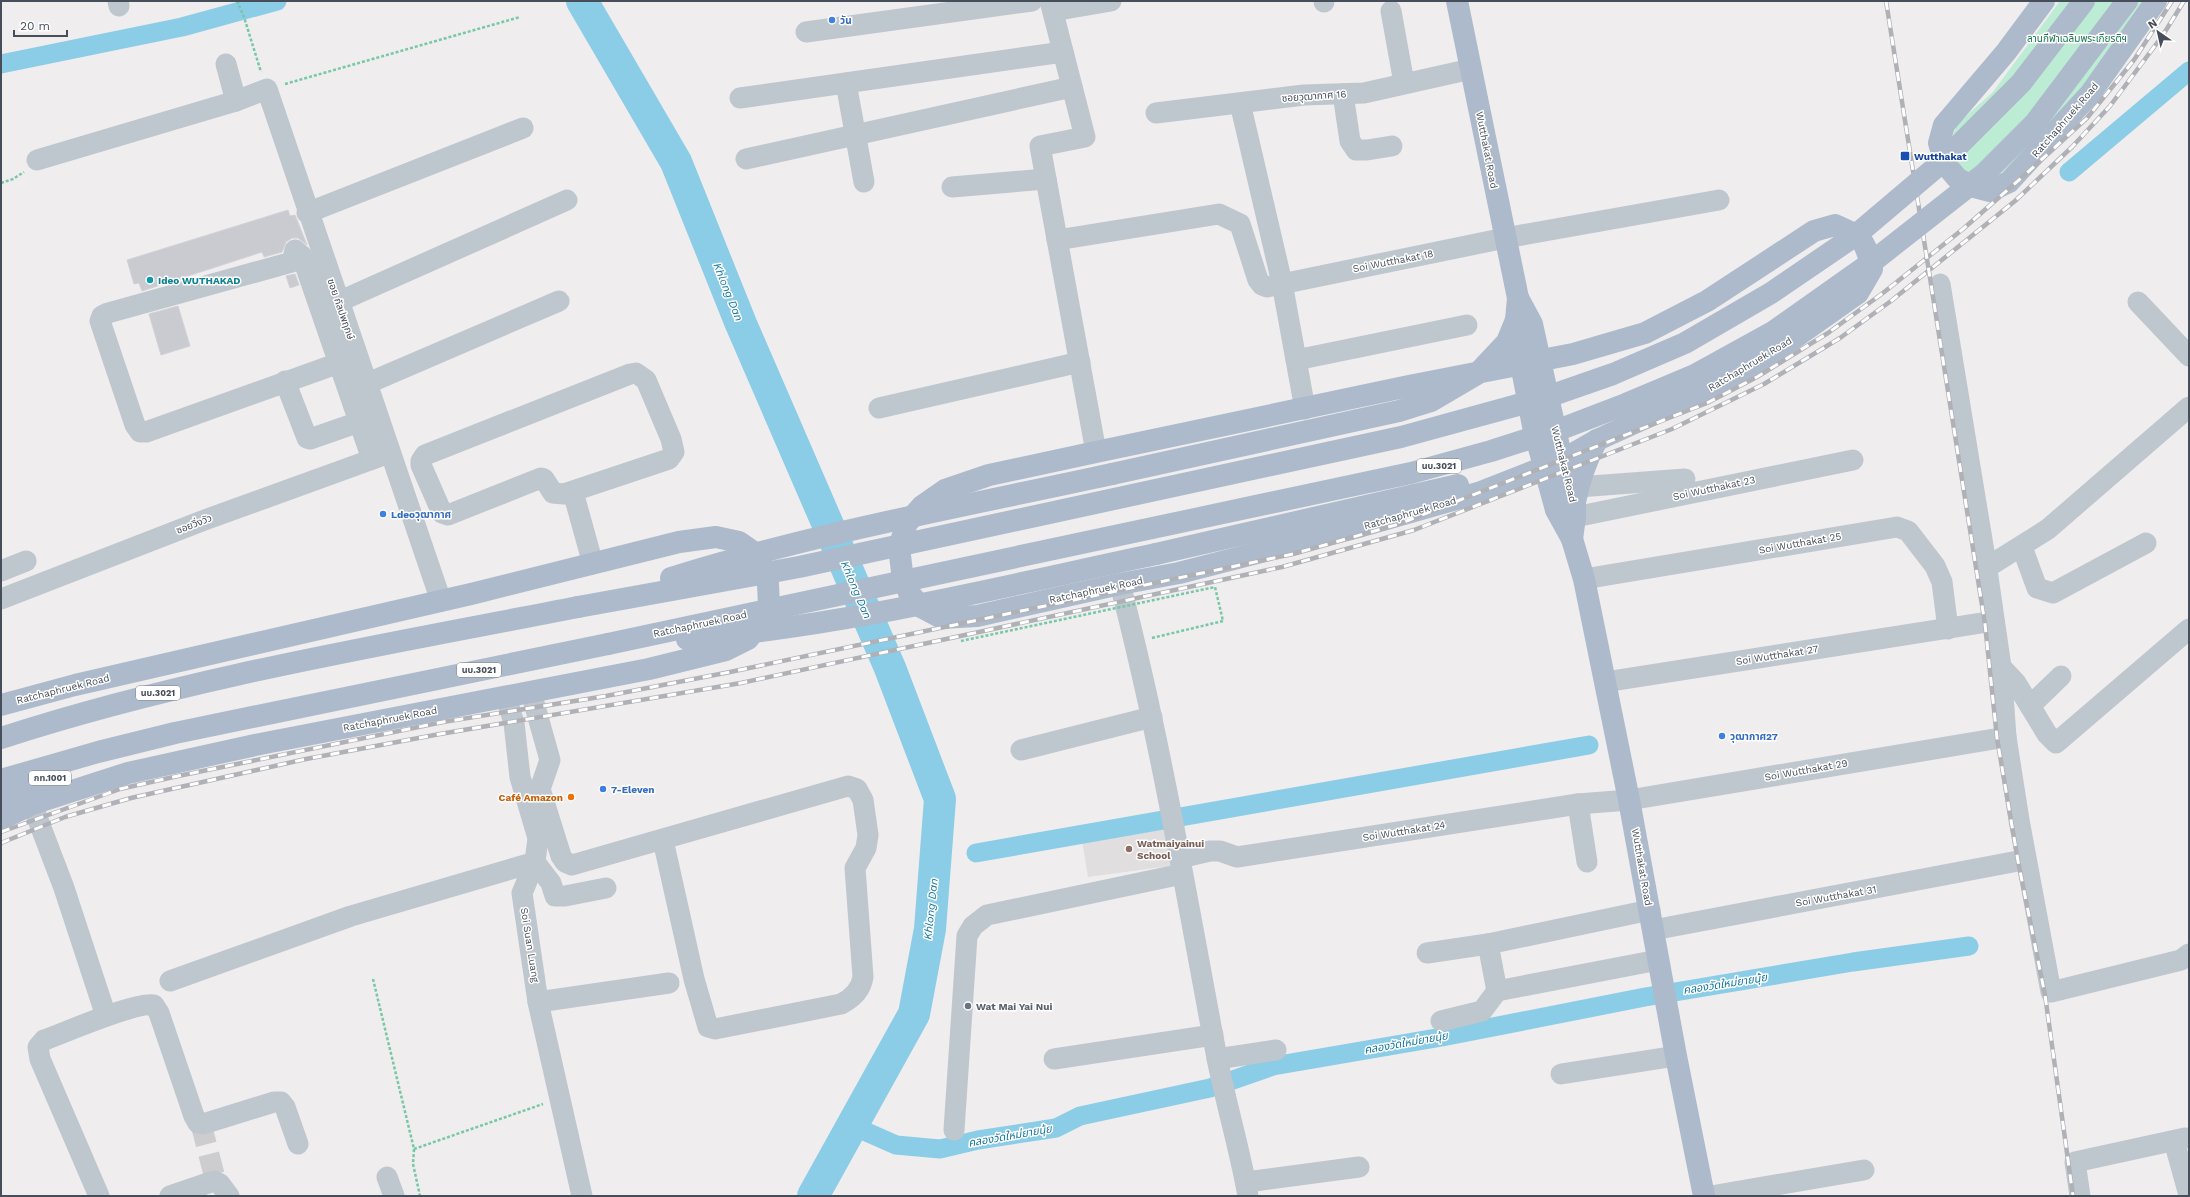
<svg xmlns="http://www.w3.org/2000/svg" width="2190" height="1197" font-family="'Work Sans','Noto Sans Thai',sans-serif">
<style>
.education{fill:#e0dede}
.green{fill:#bcecd3}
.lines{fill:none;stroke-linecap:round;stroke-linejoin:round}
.canal{stroke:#8bcce7;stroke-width:19}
.river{stroke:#8bcce7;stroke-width:32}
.building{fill:#cacbd1;stroke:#d1d2d8}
.minor-tunnel{stroke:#cdcdcf;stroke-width:21;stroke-dasharray:21 10;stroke-linecap:butt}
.path{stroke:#76c8a6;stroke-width:2.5;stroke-dasharray:3 2;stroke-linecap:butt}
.minor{stroke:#bec6ce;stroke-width:21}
.major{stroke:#adbacb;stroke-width:22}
.rail-casing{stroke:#afb1b7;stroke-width:4.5}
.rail{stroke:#fff;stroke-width:3;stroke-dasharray:9;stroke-linecap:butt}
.path-bridge{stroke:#76c8a6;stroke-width:2.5;stroke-dasharray:3 2;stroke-linecap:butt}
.major-bridge{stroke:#adbacb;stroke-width:22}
.shop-dot{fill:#3f7fe0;stroke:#fff;stroke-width:1.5}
.transit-dot{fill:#1a4fb4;stroke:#fff;stroke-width:1.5}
.culture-dot{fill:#0f9aa8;stroke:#fff;stroke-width:1.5}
.food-dot{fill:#e8710a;stroke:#fff;stroke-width:1.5}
.education-dot{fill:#8d6e63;stroke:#fff;stroke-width:1.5}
.worship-dot{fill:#6b7280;stroke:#fff;stroke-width:1.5}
.labels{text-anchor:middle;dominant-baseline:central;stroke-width:3;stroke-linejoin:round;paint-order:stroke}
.shield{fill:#fff;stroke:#7e838b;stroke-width:1}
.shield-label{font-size:9px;font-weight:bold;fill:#464e59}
.shop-label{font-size:10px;font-weight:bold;fill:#366cbe;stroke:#fff;text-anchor:start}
.park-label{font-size:10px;fill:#1a7650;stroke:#fff}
.street-label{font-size:10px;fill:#464e59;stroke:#fff}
.transit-label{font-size:10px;font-weight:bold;fill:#164399;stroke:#fff;text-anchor:start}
.culture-label{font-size:10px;font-weight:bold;fill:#0d838f;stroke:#fff;text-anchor:start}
.food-label{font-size:10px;font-weight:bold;fill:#c56008;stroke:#fff;text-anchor:end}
.education-label{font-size:10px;font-weight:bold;fill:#785e54;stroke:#fff;text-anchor:start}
.worship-label{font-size:10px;font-weight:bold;fill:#5b616d;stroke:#fff;text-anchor:start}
.water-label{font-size:11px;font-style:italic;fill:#12769f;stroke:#fff}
</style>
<rect width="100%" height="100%" fill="#efeded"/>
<path class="education" d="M1170,820L1177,865L1088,877L1081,834Z"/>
<path class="green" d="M2060,1H2145L2122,37L2050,129L1996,178L1967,172L1957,165L1950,143L1957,124L1993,92Z"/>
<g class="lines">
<g class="canal">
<path d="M1,64L182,27L277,1"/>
<path d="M2069,172L2189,71"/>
<path d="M976,853L1589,745"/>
<path d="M853,1126L896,1145L940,1149L978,1140L1056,1128L1080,1116L1210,1088L1273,1066L1442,1037L1645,997L1853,962L1969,946"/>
</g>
<path class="river" d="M582,1L676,162L741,324L890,668L940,799L930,929L914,1014L813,1196"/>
</g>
<g class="building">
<path d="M288,210L290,216L295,215L307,245L298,238H292L286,242L282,252L264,257L262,252L142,291L139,283L134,284L127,260Z"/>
<path d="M295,274L299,285L290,288L286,276Z"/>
<path d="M178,306L190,346L161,355L149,314Z"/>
</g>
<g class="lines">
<path class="minor-tunnel" d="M201,1124L216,1182"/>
<g class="path">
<path d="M237,1L244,17L261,72"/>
<path d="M285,84L520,17"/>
<path d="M1,183L13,179L24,172"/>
<path d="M1152,638L1223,621"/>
<path d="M373,979L414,1149L413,1164L420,1196"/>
<path d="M414,1149L543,1104"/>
</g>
<g class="minor">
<path d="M118,1L119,6"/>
<path d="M1050,1L1085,137L1040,146L1096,452"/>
<path d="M1324,1V2"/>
<path d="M1053,11L1111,1"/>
<path d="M1391,11L1404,83"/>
<path d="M806,32L1032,1"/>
<path d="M226,64L236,101"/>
<path d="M846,83L864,182"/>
<path d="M1343,94L1350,141L1356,150H1367L1392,146"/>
<path d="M740,98L1063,52"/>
<path d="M1240,103L1282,283L1305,409"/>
<path d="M1156,113L1304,95L1364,93L1471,69"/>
<path d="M746,159L1072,87"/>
<path d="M37,160L236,101L267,89L441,601"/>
<path d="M952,187L1046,179"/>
<path d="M307,213L523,128"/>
<path d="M1057,240L1219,214L1240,224L1258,280L1262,285L1267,287L1505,238L1719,200"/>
<path d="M1940,284L1987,570L2001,667L2006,737L2019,820L2051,992L2181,960L2189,954"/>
<path d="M338,302L567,200"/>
<path d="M2138,302L2189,356"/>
<path d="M1296,360L1467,325"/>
<path d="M339,363L146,432H140L135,425L100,321L102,316L108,313L292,262L295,250L302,256L372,459"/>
<path d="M636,373L646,380L671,439L674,452L669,459L564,494L553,493L544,479L541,478L448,515L442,513L421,465V461L425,455L630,374Z"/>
<path d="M285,381L307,438L310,439L359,422"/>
<path d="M366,384L559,301"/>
<path d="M879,408L1080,362"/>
<path d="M1578,487L1685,479"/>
<path d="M573,492L593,564"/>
<path d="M1575,517L1853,460"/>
<path d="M2022,547L2037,588L2053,593L2146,543"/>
<path d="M1986,568L2048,529L2189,407"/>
<path d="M1,571L26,561"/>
<path d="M1584,579L1897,527L1908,531L1935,566L1942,582L1948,629"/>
<path d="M1120,584C1161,741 1187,900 1217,1058C1226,1104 1240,1150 1248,1196"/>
<path d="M1,599L202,521L384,455"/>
<path d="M2001,667L2016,683L2047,734L2056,743L2189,629"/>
<path d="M1605,682L1994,621"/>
<path d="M531,692L550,760L540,789L561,856L565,862L572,865L848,786L857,789L863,800L868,835L866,848L855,868L863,977C861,990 853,998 841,1004L715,1029L708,1027L694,979L663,840"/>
<path d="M506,697L514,723L520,777L538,838L535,862L522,893L538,1002L582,1196"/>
<path d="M2030,706L2061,676"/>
<path d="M1021,750L1152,717"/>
<path d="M32,804L64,888L106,1016"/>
<path d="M1578,804L1587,862"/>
<path d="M1180,858L1210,851H1220L1237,857L1578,804L1629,800L2006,737"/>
<path d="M1650,910L1488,944L1497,991L1658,960"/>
<path d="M1653,930L2018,861"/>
<path d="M1427,953L1488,944"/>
<path d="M170,981L351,916L535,862L551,883L555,896H565L606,888"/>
<path d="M538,1002L669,983"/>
<path d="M1441,1021L1482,1011L1497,991"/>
<path d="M1054,1059L1213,1035"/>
<path d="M1217,1059L1276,1050"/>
<path d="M1561,1074L1676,1056"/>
<path d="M954,1130L967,936L973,926L987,915L1182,874"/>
<path d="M2174,1141L2189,1195"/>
<path d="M387,1177L394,1196"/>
<path d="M1246,1182L1359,1167"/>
<path d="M99,1196L40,1059L38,1047L44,1040C64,1033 137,1001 154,1005L159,1013L194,1116L198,1123L203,1124L274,1102H281L285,1107L298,1144"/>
<path d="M170,1196L214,1181L220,1184L229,1196"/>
<path d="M1711,1196L1864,1170"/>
<path d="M2080,1196L2075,1162L2185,1138"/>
</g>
<g class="major">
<path d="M1457,1L1518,298L1516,320L1519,354L1533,426L1556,510L1572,539L1584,579L1629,800L1676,1056L1704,1196"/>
<path d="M2044,1L2006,52L1944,125L1939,143L1945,164L1957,178L1971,186L1990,191L2009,182L2090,94L2156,1"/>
<path d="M1835,225C1862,237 1865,239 1872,269L1858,293L1773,353L1723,383L1597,440L1562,460L1481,492L1362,526L1179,573L1120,584L977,616L942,618L921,607L909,593L902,572L899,547L907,523L922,506L945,490L989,475L1096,452L1409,386L1573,354L1645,333L1707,301L1814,231Z"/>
<path d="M1518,298L1532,324L1562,460L1575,502V517L1572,539"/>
<path d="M1112,474L1399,411L1431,401L1477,374L1507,342L1516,320"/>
<path d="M1575,502C1579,481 1587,459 1597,440"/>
<path d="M1156,554L1458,485"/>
<path d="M1,705L75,685L471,594L679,542L716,537L739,542L752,551L760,561L768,584L769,606L764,619L748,639L726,650L649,669L260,744L128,773L32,804L1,819"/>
<path d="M1,738C189,677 384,645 578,607"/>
<path d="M1,780L98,752L175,733L608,644"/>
<path d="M1,801L59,773"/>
</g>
<defs>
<g id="rail">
<path d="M1886,1L1985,624L1997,738L2018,861L2045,995L2073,1196"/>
<path d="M1,832L120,789L178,776L443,722L606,696L730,672L1293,554L1399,524L1707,403L1757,377L1828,333L1883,293L1963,229L2028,172L2087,118L2134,60L2172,1"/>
<path d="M1,843L65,817L131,798L306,759L440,734L741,683L1282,567L1414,530L1672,429L1764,384L1840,338L1891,301L2015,201L2072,147L2110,106L2163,35L2184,1"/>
</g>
</defs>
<use href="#rail" class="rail-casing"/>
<use href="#rail" class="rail"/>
<path class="path-bridge" d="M961,641L1215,587L1223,621"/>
<g class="major-bridge">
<path d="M671,578C815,533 965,506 1112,474"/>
<path d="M578,607L799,567L1401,437L1547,397L1613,374L1685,343L1771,293L1856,235L1941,163L2021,83L2084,1"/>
<path d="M687,639C845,626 1000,587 1156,554"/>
<path d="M608,644L1411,473L1491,451L1566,427L1626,404L1695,375L1773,332L1872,262L1984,174L2035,123L2127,1"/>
</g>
</g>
<g class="shop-dot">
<circle cx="832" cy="20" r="4"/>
<circle cx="383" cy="514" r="4"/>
<circle cx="1722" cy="736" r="4"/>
<circle cx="603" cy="789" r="4"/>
</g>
<rect class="transit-dot" x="1900" y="151" width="10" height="10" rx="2"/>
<circle class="culture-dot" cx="150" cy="280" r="4"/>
<circle class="food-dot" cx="571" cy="797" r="4"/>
<circle class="education-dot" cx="1129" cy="849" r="4"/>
<circle class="worship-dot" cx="968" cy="1006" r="4"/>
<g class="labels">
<g class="shield">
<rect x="1417" y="459" width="44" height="14" rx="3"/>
<rect x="457" y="663" width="44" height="14" rx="3"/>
<rect x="136" y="686" width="44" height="14" rx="3"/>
<rect x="29" y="771" width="42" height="14" rx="3"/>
</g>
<g class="shield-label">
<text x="1439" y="466">นบ.3021</text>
<text x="479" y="670">นบ.3021</text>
<text x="158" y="693">นบ.3021</text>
<text x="50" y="778">กท.1001</text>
</g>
<g class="shop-label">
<text x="840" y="20">วัน</text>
<text x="391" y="514">Ldeoวุฒากาศ</text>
<text x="1730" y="736">วุฒากาศ27</text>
<text x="611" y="789">7-Eleven</text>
</g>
<g class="park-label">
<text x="2077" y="38">ลานกีฬาเฉลิมพระเกียรติฯ</text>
</g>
<g class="street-label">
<text transform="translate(1314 96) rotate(-4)">ซอยวุฒากาศ 16</text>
<text transform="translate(2065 120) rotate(-49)">Ratchaphruek Road</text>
<text transform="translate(1487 150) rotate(79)">Wutthakat Road</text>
<text transform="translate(1393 261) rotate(-11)">Soi Wutthakat 18</text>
<text transform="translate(341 309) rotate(71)">ซอย กัลปพฤกษ์</text>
<text transform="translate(1750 364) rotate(-31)">Ratchaphruek Road</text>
<text transform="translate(1564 464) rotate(76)">Wutthakat Road</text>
<text transform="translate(1714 488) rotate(-12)">Soi Wutthakat 23</text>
<text transform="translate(1410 513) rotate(-16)">Ratchaphruek Road</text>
<text transform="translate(194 524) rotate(-21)">ซอยวิ่งวัว</text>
<text transform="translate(1800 543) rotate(-10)">Soi Wutthakat 25</text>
<text transform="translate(1096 590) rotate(-12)">Ratchaphruek Road</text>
<text transform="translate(700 624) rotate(-12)">Ratchaphruek Road</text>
<text transform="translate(1777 655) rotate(-9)">Soi Wutthakat 27</text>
<text transform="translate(63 689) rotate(-14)">Ratchaphruek Road</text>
<text transform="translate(390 719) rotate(-11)">Ratchaphruek Road</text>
<text transform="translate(1806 770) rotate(-10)">Soi Wutthakat 29</text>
<text transform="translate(1404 831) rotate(-9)">Soi Wutthakat 24</text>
<text transform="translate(1642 867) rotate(80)">Wutthakat Road</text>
<text transform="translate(1836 896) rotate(-10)">Soi Wutthakat 31</text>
<text transform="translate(530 945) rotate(81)">Soi Suan Luang</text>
</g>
<g class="transit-label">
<text x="1914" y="156">Wutthakat</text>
</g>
<g class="culture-label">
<text x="158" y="280">Ideo WUTHAKAD</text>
</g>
<g class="food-label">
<text x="563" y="797">Café Amazon</text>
</g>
<g class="education-label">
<text x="1137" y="843">Watmaiyainui<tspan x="1137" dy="12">School</tspan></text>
</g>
<g class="worship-label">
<text x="976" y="1006">Wat Mai Yai Nui</text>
</g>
<g class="water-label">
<text transform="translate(728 292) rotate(68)">Khlong Dan</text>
<text transform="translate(856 590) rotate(67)">Khlong Dan</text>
<text transform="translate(931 909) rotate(-84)">Khlong Dan</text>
<text transform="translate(1725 984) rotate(-9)">คลองวัดใหม่ยายนุ้ย</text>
<text transform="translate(1406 1043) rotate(-10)">คลองวัดใหม่ยายนุ้ย</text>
<text transform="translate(1010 1136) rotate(-10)">คลองวัดใหม่ยายนุ้ย</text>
</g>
</g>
<rect width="2190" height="1197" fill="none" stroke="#464e59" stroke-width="4"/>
<g transform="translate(2158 32) rotate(326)" stroke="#ffffff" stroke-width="3" paint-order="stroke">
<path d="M0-3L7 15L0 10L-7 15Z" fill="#464e59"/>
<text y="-6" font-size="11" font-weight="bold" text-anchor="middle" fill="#464e59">N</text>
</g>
<path d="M14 30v6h53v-6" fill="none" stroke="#464e59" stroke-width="2"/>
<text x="20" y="30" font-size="12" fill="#464e59" stroke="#ffffff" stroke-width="3" paint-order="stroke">20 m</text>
</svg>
